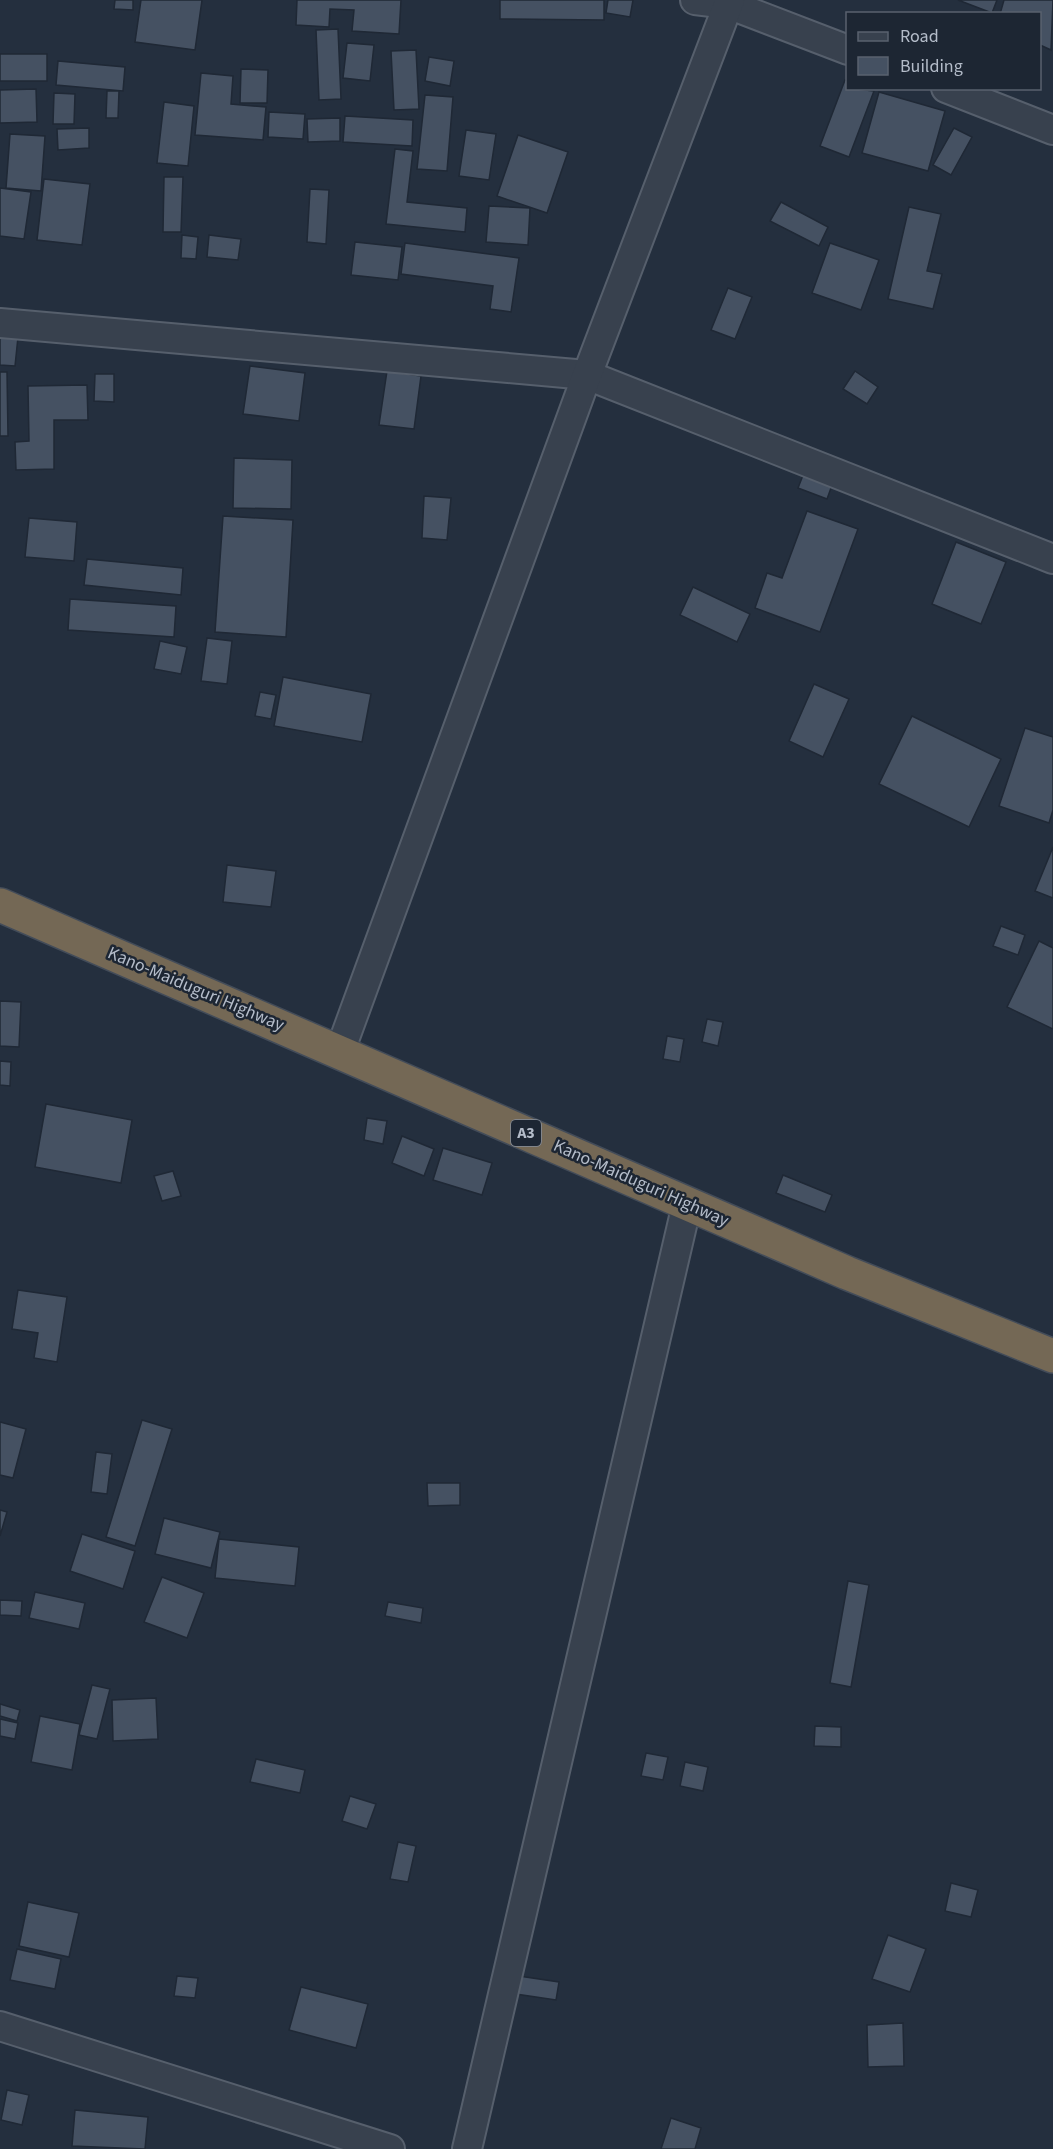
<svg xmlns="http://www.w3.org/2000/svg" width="1053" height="2149" font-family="'Source Sans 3',sans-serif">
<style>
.building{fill:#455162;stroke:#1f2835;stroke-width:1.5}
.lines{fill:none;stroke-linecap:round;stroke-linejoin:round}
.street-casing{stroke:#565f6c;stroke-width:32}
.highway-casing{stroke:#434c59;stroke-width:36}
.street{stroke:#38414e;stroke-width:28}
.highway{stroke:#746855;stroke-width:33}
.labels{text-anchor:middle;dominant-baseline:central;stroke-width:5;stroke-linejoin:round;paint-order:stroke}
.shield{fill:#1d2633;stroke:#878f9c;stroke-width:1.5}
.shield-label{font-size:16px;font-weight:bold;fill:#b4bcc9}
.street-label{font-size:18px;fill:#b4bcc9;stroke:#1d2633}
</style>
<rect width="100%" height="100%" fill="#242f3e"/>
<g class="building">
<path d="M115,0H133V10L114,9Z"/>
<path d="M141,0H202L195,50L135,42Z"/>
<path d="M297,0H401L399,34L352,31L354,10L330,9L329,27L296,25Z"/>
<path d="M500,0H604V20L500,19Z"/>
<path d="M608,0H633L630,17L606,13Z"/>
<path d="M958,0H997L992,13Z"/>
<path d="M1004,0H1053L1051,50L1040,45V14H1000Z"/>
<path d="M338,29L341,99L319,100L316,30Z"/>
<path d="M347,43L374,45L370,81L343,78Z"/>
<path d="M416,50L419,109L394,110L391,51Z"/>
<rect x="0" y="54" width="47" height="27"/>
<path d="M429,57L454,61L450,86L425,81Z"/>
<path d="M58,61L125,67L123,91L56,85Z"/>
<path d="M241,69L268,70L267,103H240Z"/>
<path d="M201,73L233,76L231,104L266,107L263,140L195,135Z"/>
<path d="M845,80L848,81V88L874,91L849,157L820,146Z"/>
<path d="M36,89L37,122L0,123V90Z"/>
<path d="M107,91H119L118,118H106Z"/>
<path d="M879,92L945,111L928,171L862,153Z"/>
<path d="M54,93L75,94L74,124H53Z"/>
<path d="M425,95L453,97L447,171L417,169Z"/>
<path d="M164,102L194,106L188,166L157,163Z"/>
<path d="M269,112L305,114L303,139L268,137Z"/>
<path d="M345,116L413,120L412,146L343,142Z"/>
<path d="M340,118V141L308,142L307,119Z"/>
<path d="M89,128V148L58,150L57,129Z"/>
<path d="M954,128L972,137L951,175L933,165Z"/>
<path d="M466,130L496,134L489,180L459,176Z"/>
<path d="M10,134L45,136L41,191L6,188Z"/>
<path d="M518,135L568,152L547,213L497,196Z"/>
<path d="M395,149L413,151L407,202L467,208L465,232L386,224Z"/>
<path d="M164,177H183L181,232H163Z"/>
<path d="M44,179L90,184L82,245L37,240Z"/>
<path d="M0,188L31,192L24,239L0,236Z"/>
<path d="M310,189L329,190L326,244L307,242Z"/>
<path d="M781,202L828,227L819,246L770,221Z"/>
<path d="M489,206L530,208L528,245L486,242Z"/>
<path d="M909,207L941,214L927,271L942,274L933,309L888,299Z"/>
<path d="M182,235L198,237L196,259L181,258Z"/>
<path d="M209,235L241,239L238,260L207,257Z"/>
<path d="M355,242L402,247L398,280L351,275Z"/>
<path d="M405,243L519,258L511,312L490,309L493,286L401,274Z"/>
<path d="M830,243L879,260L861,310L812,293Z"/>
<path d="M728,288L752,297L735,339L711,330Z"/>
<path d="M0,335L18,337L15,366L0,365Z"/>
<path d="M250,366L305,373L299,421L243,414Z"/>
<path d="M387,371L421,376L414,429L379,425Z"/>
<path d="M855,371L878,387L867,404L843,389Z"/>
<path d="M0,372H7L8,436H0Z"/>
<path d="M95,374H114V402L94,401Z"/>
<path d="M87,385L88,420H54V469L16,470L15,442L29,441L28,386Z"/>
<path d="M234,458L292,460L291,509L233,508Z"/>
<path d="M807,465L835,477L827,499L798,488Z"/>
<path d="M424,496L451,498L447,540L422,538Z"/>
<path d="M807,511L858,529L820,632L755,608L767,573L782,578Z"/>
<path d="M223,516L293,520L286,637L215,632Z"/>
<path d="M29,518L77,522L74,561L25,557Z"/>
<path d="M956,542L1006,562L981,624L932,604Z"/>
<path d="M87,559L183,568L181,595L84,585Z"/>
<path d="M693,587L750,614L737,642L680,615Z"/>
<path d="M70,599L176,606L174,637L68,630Z"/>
<path d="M207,638L232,641L227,684L201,681Z"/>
<path d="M160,641L187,647L181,674L154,669Z"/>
<path d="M283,677L371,694L362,742L274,726Z"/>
<path d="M814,684L849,699L823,757L789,741Z"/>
<path d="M260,692L276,695L271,719L255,716Z"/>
<path d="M912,716L1001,759L969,827L879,784Z"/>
<path d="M1025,728L1053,737V810L1049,823L999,806Z"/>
<path d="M1053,847V898L1035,891Z"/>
<path d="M227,865L276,871L271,907L223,902Z"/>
<path d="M1001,926L1025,935L1018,955L993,946Z"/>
<path d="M1039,941L1053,948V1029L1007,1007Z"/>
<path d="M0,1001L21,1002L19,1047L0,1046Z"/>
<path d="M707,1019L723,1022L718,1046L702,1042Z"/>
<path d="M667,1036L684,1039L680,1062L663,1059Z"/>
<path d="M0,1061L11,1062L10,1086L0,1085Z"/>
<path d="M46,1104L132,1120L121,1183L35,1167Z"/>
<path d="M367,1118L387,1121L383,1144L364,1140Z"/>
<path d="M402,1136L434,1149L424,1176L392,1163Z"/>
<path d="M443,1148L492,1163L482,1195L433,1180Z"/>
<path d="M173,1171L181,1196L162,1201L154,1176Z"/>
<path d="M783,1175L832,1195L825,1212L776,1193Z"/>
<path d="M18,1290L67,1297L57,1362L34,1358L38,1333L12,1329Z"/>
<path d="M142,1420L172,1429L135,1546L106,1537Z"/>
<path d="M0,1422L26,1429L13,1478L0,1475Z"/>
<path d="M96,1452L112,1454L107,1494L91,1492Z"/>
<path d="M427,1483H460V1505L428,1506Z"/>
<path d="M0,1510L7,1512L0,1536Z"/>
<path d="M164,1518L220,1532L211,1568L155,1554Z"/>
<path d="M82,1534L135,1551L123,1589L70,1571Z"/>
<path d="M219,1539L299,1547L295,1586L215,1578Z"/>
<path d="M162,1577L204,1593L187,1638L144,1622Z"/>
<path d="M848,1581L869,1585L851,1687L830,1683Z"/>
<path d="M35,1592L85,1603L79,1629L29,1618Z"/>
<path d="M0,1600L22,1601L21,1616L0,1615Z"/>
<path d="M388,1602L423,1608L421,1623L385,1616Z"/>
<path d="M92,1685L110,1689L97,1739L79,1735Z"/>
<path d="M156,1698L158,1739L113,1741L112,1700Z"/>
<path d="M0,1704L20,1710L17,1721L0,1716Z"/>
<path d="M40,1716L80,1724L72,1770L31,1762Z"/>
<path d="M0,1719L18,1723L15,1739L0,1736Z"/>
<path d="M815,1726L841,1727V1747L814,1746Z"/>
<path d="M646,1753L668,1757L663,1780L641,1776Z"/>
<path d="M256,1759L305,1770L300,1793L250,1782Z"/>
<path d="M685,1762L708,1767L703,1791L680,1786Z"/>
<path d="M350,1796L376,1804L367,1829L342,1821Z"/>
<path d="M398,1842L416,1846L408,1882L390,1879Z"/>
<path d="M951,1883L978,1890L971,1917L945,1911Z"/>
<path d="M28,1902L79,1913L69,1957L19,1946Z"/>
<path d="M888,1935L926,1949L910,1992L872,1979Z"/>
<path d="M17,1949L61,1959L55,1989L10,1980Z"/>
<path d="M512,1975L559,1982L556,2000L509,1993Z"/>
<path d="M177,1976L198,1978L195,1998L174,1996Z"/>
<path d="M301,1987L368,2004L356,2048L289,2030Z"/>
<path d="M903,2023L904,2066L868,2067L867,2025Z"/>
<path d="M7,2090L29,2095L22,2125L1,2120Z"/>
<path d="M75,2110L148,2117L145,2149L72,2146Z"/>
<path d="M671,2118L701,2128L695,2149H661Z"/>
</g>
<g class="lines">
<defs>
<g id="street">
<path d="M695,0L728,4L848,50"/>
<path d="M946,88L1053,130"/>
<path d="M0,323L587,375L1053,559"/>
<path d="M340,1051L587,375L730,0"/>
<path d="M0,2026L390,2149"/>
<path d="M467,2149L687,1204"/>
</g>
<path id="highway" d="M0,905L847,1273L1053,1356"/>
</defs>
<use href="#street" class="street-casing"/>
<use href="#highway" class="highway-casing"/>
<use href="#street" class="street"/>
<use href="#highway" class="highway"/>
</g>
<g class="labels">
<rect class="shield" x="511" y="1120" width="30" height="26" rx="4.5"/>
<g class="shield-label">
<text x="526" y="1133">A3</text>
</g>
<g class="street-label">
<text transform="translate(196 989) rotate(23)">Kano-Maiduguri Highway</text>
<text transform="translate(641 1183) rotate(24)">Kano-Maiduguri Highway</text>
</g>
</g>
<rect x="846" y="12" width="195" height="78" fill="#1d2633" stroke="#59626f" stroke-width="1.5"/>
<rect x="858" y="32" width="30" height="9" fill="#38414e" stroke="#59626f" stroke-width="1.5"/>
<text x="900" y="42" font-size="18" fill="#b4bcc9">Road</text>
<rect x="858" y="57" width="30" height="18" fill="#455162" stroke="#59626f" stroke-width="1.5"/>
<text x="900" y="72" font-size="18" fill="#b4bcc9">Building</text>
</svg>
